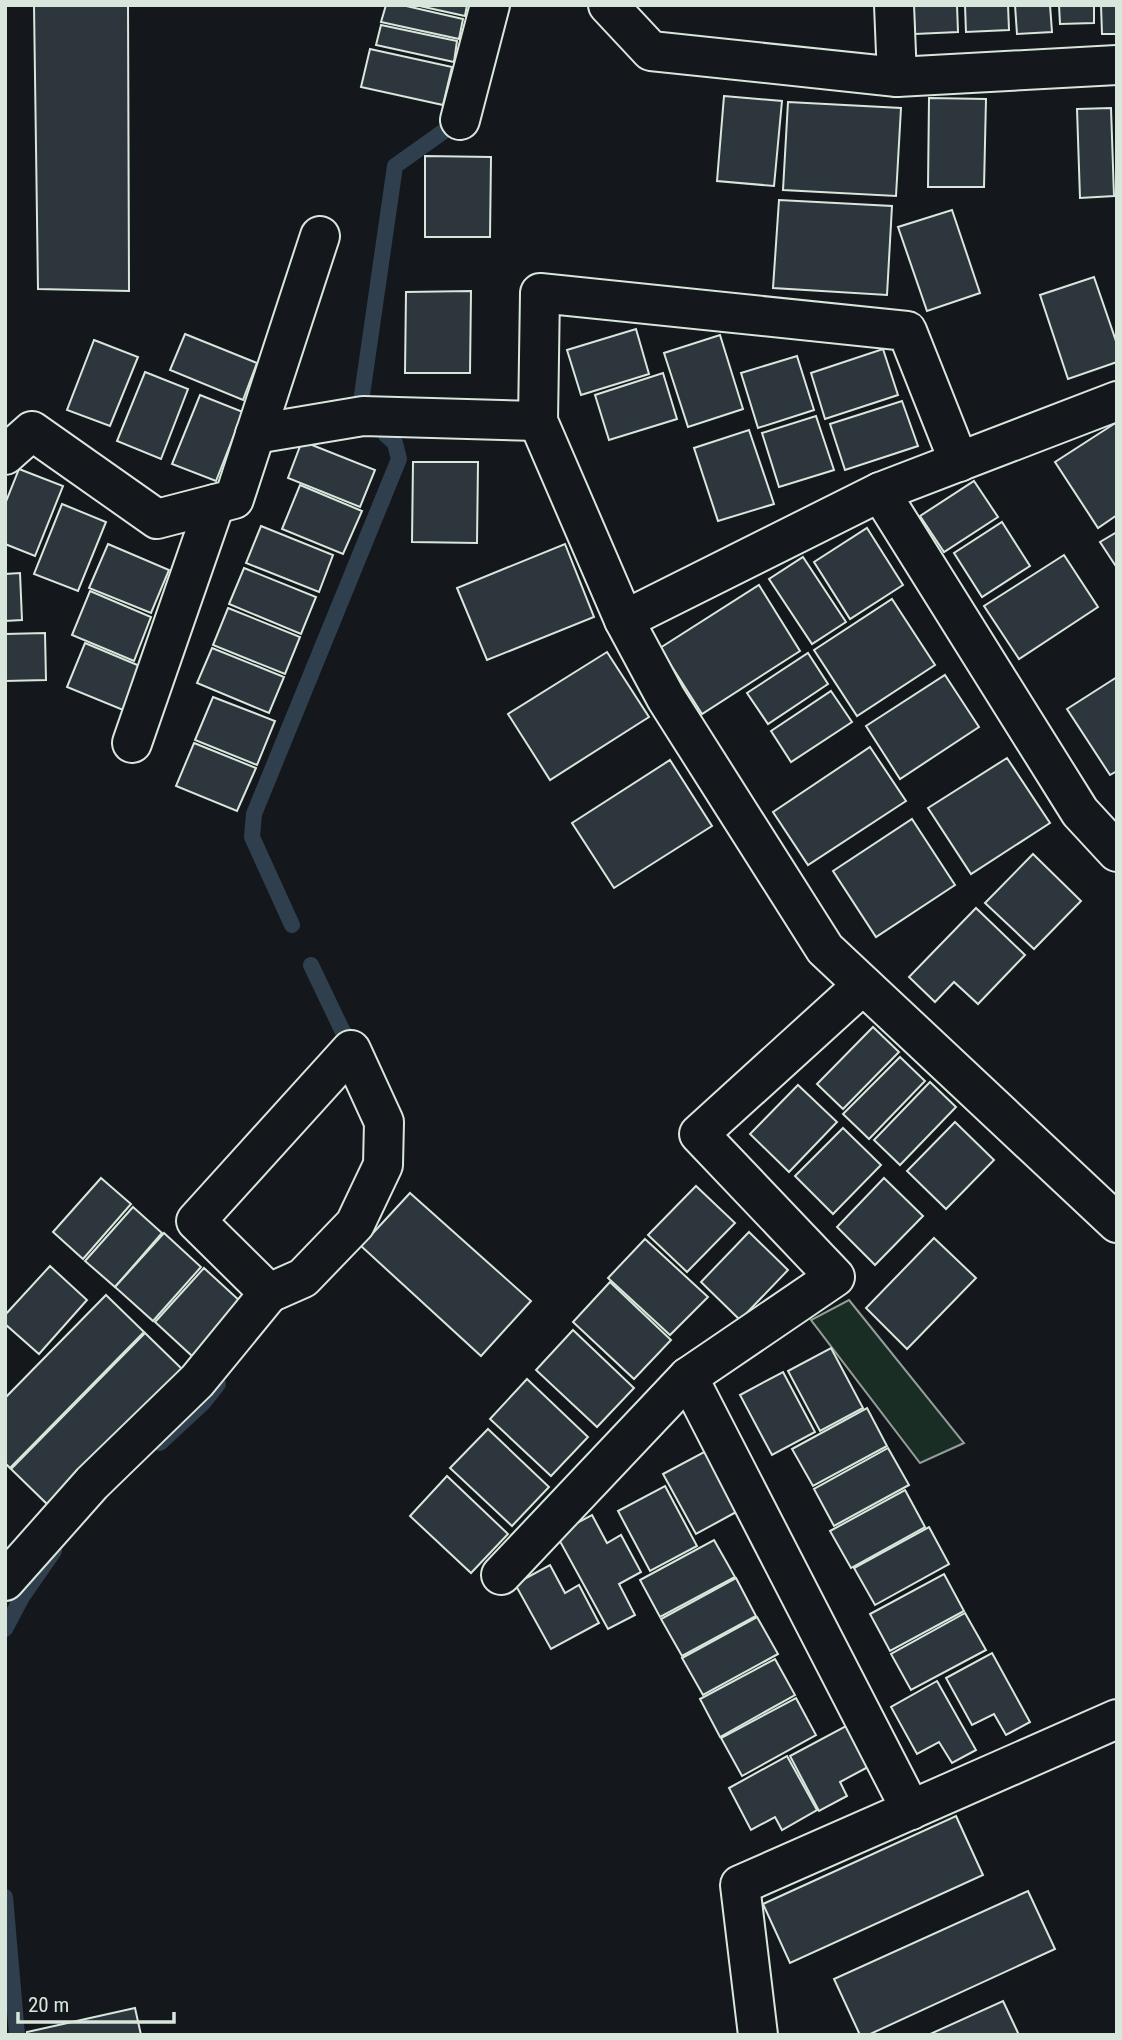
<svg xmlns="http://www.w3.org/2000/svg" width="1122" height="2040" font-family="'Roboto Condensed',sans-serif">
<style>
.green{fill:#1a2d24;stroke:#939e99;stroke-width:2}
.lines{fill:none;stroke-linecap:round;stroke-linejoin:round}
.stream{stroke:#2f3f4d;stroke-width:16}
.building{fill:#2c363c;stroke:#d8e6dc;stroke-width:2}
.minor-casing{stroke:#d8e6dc;stroke-width:42}
.minor{stroke:#14181c;stroke-width:38}
</style>
<rect width="100%" height="100%" fill="#14181c"/>
<path class="green" d="M849,1300L964,1443L920,1463L811,1320Z"/>
<g class="lines">
<g class="stream">
<path d="M361,402L395,166L454,124"/>
<path d="M292,925L252,837L254,814L399,459L395,443L386,435"/>
<path d="M311,965L342,1030L356,1049"/>
<path d="M160,1443L203,1403L218,1384"/>
<path d="M5,1629L22,1597L54,1551"/>
<path d="M5,1897L17,2035"/>
</g>
</g>
<g class="building">
<path d="M34,5H128L129,291L38,289Z"/>
<path d="M386,5H402L463,19L459,39L381,22Z"/>
<path d="M415,5H467L465,16Z"/>
<path d="M913,5H957L958,32L915,34Z"/>
<path d="M965,5H1008L1009,30L966,32Z"/>
<path d="M1015,5H1050L1052,32L1017,34Z"/>
<path d="M1059,5H1094V23L1060,24Z"/>
<path d="M1101,5H1117V34H1102Z"/>
<path d="M381,25L457,41L454,62L376,45Z"/>
<path d="M370,49L452,67L443,105L361,87Z"/>
<path d="M724,96L782,101L774,186L717,181Z"/>
<path d="M929,98L986,99L984,187H928Z"/>
<path d="M788,102L901,108L896,196L783,190Z"/>
<path d="M1111,108L1114,196L1080,198L1077,109Z"/>
<path d="M425,156L491,157L490,237H425Z"/>
<path d="M779,200L892,206L887,295L773,288Z"/>
<path d="M952,210L980,293L927,311L898,227Z"/>
<path d="M1094,277L1117,344V362L1068,379L1040,295Z"/>
<path d="M471,291L470,373H405L406,292Z"/>
<path d="M636,329L649,374L581,395L567,350Z"/>
<path d="M185,334L257,363L243,400L170,370Z"/>
<path d="M720,335L743,409L688,427L664,353Z"/>
<path d="M94,340L138,357L110,426L67,410Z"/>
<path d="M883,349L898,395L825,419L811,373Z"/>
<path d="M797,356L814,410L758,428L741,373Z"/>
<path d="M145,372L188,389L161,459L117,441Z"/>
<path d="M663,373L677,419L609,440L595,395Z"/>
<path d="M200,395L243,412L216,481L172,464Z"/>
<path d="M902,401L918,446L845,470L830,424Z"/>
<path d="M816,416L834,470L779,487L762,433Z"/>
<path d="M1117,422V515L1098,528L1055,462Z"/>
<path d="M749,430L774,504L718,521L694,448Z"/>
<path d="M302,441L375,470L360,507L288,478Z"/>
<path d="M413,462H478L477,543L412,542Z"/>
<path d="M19,469L63,486L35,556L5,544V504Z"/>
<path d="M974,481L998,517L944,552L920,516Z"/>
<path d="M300,485L362,511L343,554L282,529Z"/>
<path d="M62,504L106,522L78,591L34,574Z"/>
<path d="M1002,522L1030,566L982,597L954,553Z"/>
<path d="M261,526L333,555L319,592L246,563Z"/>
<path d="M867,528L903,585L850,619L814,562Z"/>
<path d="M1117,532V568L1100,542Z"/>
<path d="M108,544L169,570L151,613L89,588Z"/>
<path d="M565,544L594,617L487,660L457,588Z"/>
<path d="M1064,555L1098,607L1019,659L984,606Z"/>
<path d="M803,557L846,622L812,644L769,579Z"/>
<path d="M244,568L316,597L301,634L229,604Z"/>
<path d="M20,573L22,620L5,621V574Z"/>
<path d="M759,585L800,651L702,714L660,648Z"/>
<path d="M90,591L151,617L134,661L72,635Z"/>
<path d="M892,599L935,665L857,716L814,650Z"/>
<path d="M228,608L300,637L285,674L213,645Z"/>
<path d="M45,633L46,680L5,681V634Z"/>
<path d="M85,643L147,669L128,712L67,687Z"/>
<path d="M212,648L284,677L269,713L197,683Z"/>
<path d="M607,652L649,717L550,780L508,714Z"/>
<path d="M808,653L828,684L768,724L747,693Z"/>
<path d="M945,675L979,727L900,779L866,726Z"/>
<path d="M1117,677V771L1110,775L1067,709Z"/>
<path d="M831,691L852,722L791,762L771,731Z"/>
<path d="M213,697L275,721L257,765L195,740Z"/>
<path d="M194,743L256,768L237,811L176,786Z"/>
<path d="M870,747L906,801L808,865L773,812Z"/>
<path d="M1007,758L1050,823L971,874L928,808Z"/>
<path d="M670,760L712,826L614,888L572,823Z"/>
<path d="M912,819L955,885L876,937L833,871Z"/>
<path d="M1033,854L1081,901L1034,949L985,903Z"/>
<path d="M976,908L1025,955L978,1004L954,982L935,1002L909,977Z"/>
<path d="M873,1027L899,1052L843,1109L817,1084Z"/>
<path d="M900,1057L925,1081L869,1139L843,1114Z"/>
<path d="M930,1082L956,1107L900,1165L874,1140Z"/>
<path d="M798,1085L837,1122L789,1172L750,1134Z"/>
<path d="M955,1122L994,1160L946,1209L907,1171Z"/>
<path d="M843,1128L881,1165L833,1214L795,1176Z"/>
<path d="M101,1178L131,1204L83,1259L53,1232Z"/>
<path d="M884,1178L923,1216L875,1265L837,1227Z"/>
<path d="M696,1186L735,1223L687,1272L648,1235Z"/>
<path d="M410,1193L531,1301L481,1356L361,1246Z"/>
<path d="M133,1207L162,1233L115,1287L85,1261Z"/>
<path d="M749,1232L788,1270L740,1320L701,1282Z"/>
<path d="M164,1233L201,1267L153,1321L115,1287Z"/>
<path d="M934,1238L976,1278L907,1349L866,1308Z"/>
<path d="M645,1239L708,1297L670,1335L608,1278Z"/>
<path d="M50,1266L87,1300L39,1354L5,1324V1315Z"/>
<path d="M204,1268L241,1302L192,1356L155,1322Z"/>
<path d="M610,1282L671,1340L634,1379L573,1322Z"/>
<path d="M106,1295L144,1332L10,1468L5,1463V1398Z"/>
<path d="M573,1330L634,1388L597,1427L536,1370Z"/>
<path d="M145,1333L182,1369L48,1505L11,1469Z"/>
<path d="M831,1348L863,1408L820,1431L788,1371Z"/>
<path d="M783,1372L815,1432L772,1455L740,1395Z"/>
<path d="M527,1379L588,1437L551,1476L490,1419Z"/>
<path d="M867,1408L887,1446L813,1486L792,1449Z"/>
<path d="M488,1429L549,1487L512,1526L450,1468Z"/>
<path d="M888,1448L909,1485L834,1526L814,1489Z"/>
<path d="M706,1451L738,1511L696,1534L663,1474Z"/>
<path d="M447,1476L508,1534L471,1573L410,1516Z"/>
<path d="M665,1486L697,1546L650,1571L618,1511Z"/>
<path d="M905,1490L925,1527L851,1568L830,1531Z"/>
<path d="M592,1515L607,1543L621,1535L641,1572L619,1584L635,1615L608,1629L556,1534Z"/>
<path d="M929,1527L949,1564L875,1605L854,1568Z"/>
<path d="M714,1540L735,1577L660,1617L640,1580Z"/>
<path d="M550,1565L565,1593L579,1585L599,1623L551,1649L515,1584Z"/>
<path d="M944,1574L964,1611L890,1651L870,1614Z"/>
<path d="M736,1578L756,1616L682,1656L661,1619Z"/>
<path d="M965,1613L986,1650L911,1690L891,1654Z"/>
<path d="M757,1617L778,1654L703,1695L682,1658Z"/>
<path d="M992,1653L1030,1722L1006,1735L994,1714L972,1725L946,1678Z"/>
<path d="M775,1659L795,1695L720,1737L700,1699Z"/>
<path d="M937,1681L976,1750L952,1763L939,1742L917,1754L891,1707Z"/>
<path d="M796,1698L816,1735L742,1776L721,1738Z"/>
<path d="M846,1726L868,1767L840,1782L847,1796L819,1811L790,1756Z"/>
<path d="M787,1756L817,1810L782,1830L775,1817L751,1830L729,1788Z"/>
<path d="M956,1816L983,1875L790,1963L763,1904Z"/>
<path d="M1028,1891L1055,1949L868,2035H860L834,1979Z"/>
<path d="M1003,2001L1019,2035H928Z"/>
<path d="M135,2008L141,2035H27V2032Z"/>
</g>
<g class="lines">
<defs>
<g id="minor">
<path d="M608,5L651,51L897,77L1117,65"/>
<path d="M894,5L897,77"/>
<path d="M460,120L490,5"/>
<path d="M255,434L363,416L538,421"/>
<path d="M5,455L32,431L157,519L234,499L320,236"/>
<path d="M959,462L907,331L540,293L538,421L624,620L666,698L825,949L1117,1223"/>
<path d="M880,492L1080,812L1117,852"/>
<path d="M624,620L880,492L1117,401"/>
<path d="M132,743L215,504"/>
<path d="M351,1050L384,1122L383,1165L355,1224L303,1278L269,1293L196,1221Z"/>
<path d="M688,1377L911,1810"/>
<path d="M501,1575L688,1377L835,1277L699,1134L863,985"/>
<path d="M5,1581L92,1483L197,1381L269,1293"/>
<path d="M758,2035L740,1885L1117,1719"/>
</g>
</defs>
<use href="#minor" class="minor-casing"/>
<use href="#minor" class="minor"/>
</g>
<rect width="1122" height="2040" fill="none" stroke="#d8e6dc" stroke-width="14"/>
<path d="M18 2012v10h156v-10" fill="none" stroke="#d8e6dc" stroke-width="3.5"/>
<text x="28" y="2012" font-size="21" fill="#d8e6dc" stroke="#14181c" stroke-width="5" paint-order="stroke">20 m</text>
</svg>
